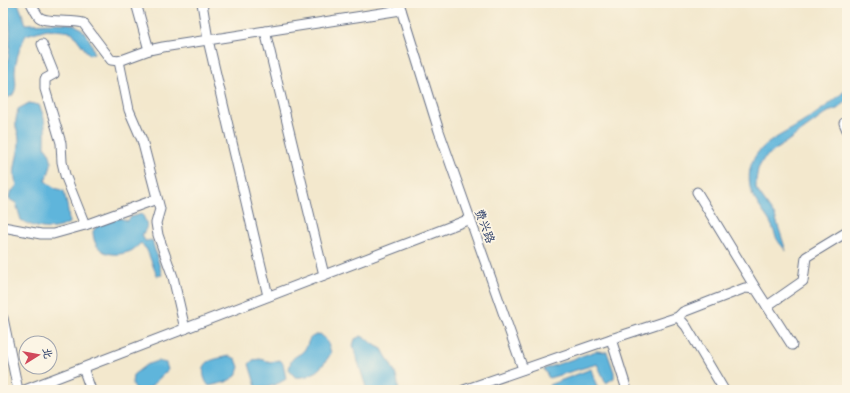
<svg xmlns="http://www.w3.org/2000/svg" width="850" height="393" font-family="'Comic Neue','LXGW WenKai TC',sans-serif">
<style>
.water{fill:#5eb5db;stroke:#3c729c}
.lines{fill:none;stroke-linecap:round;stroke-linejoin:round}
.street-casing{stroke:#677085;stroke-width:11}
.street{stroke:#fff;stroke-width:9}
.labels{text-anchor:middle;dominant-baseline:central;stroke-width:3.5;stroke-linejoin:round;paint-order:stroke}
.street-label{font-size:12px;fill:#1b2f5e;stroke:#fcf5e5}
</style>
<rect width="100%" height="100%" fill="#fcf5e5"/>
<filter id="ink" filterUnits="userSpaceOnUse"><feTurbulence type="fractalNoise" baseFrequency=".025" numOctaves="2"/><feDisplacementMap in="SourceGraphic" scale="8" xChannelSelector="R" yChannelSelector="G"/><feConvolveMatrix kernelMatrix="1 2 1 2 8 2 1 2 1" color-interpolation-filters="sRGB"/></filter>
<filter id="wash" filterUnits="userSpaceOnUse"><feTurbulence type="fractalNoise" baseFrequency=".012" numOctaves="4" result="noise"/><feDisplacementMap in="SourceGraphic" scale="16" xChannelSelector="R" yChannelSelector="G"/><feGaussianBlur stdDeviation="0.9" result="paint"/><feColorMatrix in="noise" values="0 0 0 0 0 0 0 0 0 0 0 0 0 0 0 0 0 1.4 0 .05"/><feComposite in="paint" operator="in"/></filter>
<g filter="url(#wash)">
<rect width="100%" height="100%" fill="#f3e8cd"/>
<g class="water">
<path d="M3,3H18L26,24C37,24 69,21 77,26C85,30 93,44 94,53L89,55L72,32L47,29L26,35C20,46 16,58 15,71C15,81 18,88 12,96L3,99C3,76 19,25 3,9Z"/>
<path d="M847,89V101L837,109L828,112L764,158L758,169L756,180V189L775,216L786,251C783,247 779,243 777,239C774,233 773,227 770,222C764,212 752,199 750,187C744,149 774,140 800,124C816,114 833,102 847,89Z"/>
<path d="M29,103L39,105C47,121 45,130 45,147C55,159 51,168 45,181L55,188L64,191L68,210L69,223C54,232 35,229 21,220L16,203L9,199L10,194L17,185C10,170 20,155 19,139C19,135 17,131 16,127C15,121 17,115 18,109Z"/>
<path d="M142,214C147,224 149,225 142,235L145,241L152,240L162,275L157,276L147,250L141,243C137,246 133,251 128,252C110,258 93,252 93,231L98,225L120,218L127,221L131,217Z"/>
<path d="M320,334C327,339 329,345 331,353C323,367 312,379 295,377L289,370C291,353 299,358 305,349C311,339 306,338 320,334Z"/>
<path d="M361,336C369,339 374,346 382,349C388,361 400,376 398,390H367L353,346L355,339Z"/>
<path d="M596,351L607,352L614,372V378L606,383L597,364L549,378L544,369Z"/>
<path d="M230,356L236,359L239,367L236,376L226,382L209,386C204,381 200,368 208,362C213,359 224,357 230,356Z"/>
<path d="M260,359L271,362L280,360L283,363L286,379C278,384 265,390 256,387L249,364L253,360Z"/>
<path d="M157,361L166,363L168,370L149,388V390H136L132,384L133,375L146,365Z"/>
<path d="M591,369L598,390H551L549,385Z"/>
</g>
</g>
<g filter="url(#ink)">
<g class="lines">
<defs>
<g id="street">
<path d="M31,3C33,7 36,13 39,17C46,23 73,20 83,23L111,60L119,61L149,50L163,47L401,10"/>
<path d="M136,3L149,50"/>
<path d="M202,3L208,40L268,296"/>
<path d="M399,3L439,131L523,369"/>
<path d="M265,31L324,275"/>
<path d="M42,44L54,74L45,79V89L61,143L62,162L65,175L85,225"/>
<path d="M119,61L129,110L142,140L160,209L156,223L158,235L173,277L185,329"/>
<path d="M844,123L847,130"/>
<path d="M697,192L756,289"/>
<path d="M3,227L41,234H53L85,225L157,199"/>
<path d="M767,306L792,345"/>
<path d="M678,317L686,326L724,390"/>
<path d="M3,318L18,390"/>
<path d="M83,368L91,390"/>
<path d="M25,390L470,219"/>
<path d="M464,390L611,339"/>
<path d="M627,390L611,339L678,317L683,312L745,288L756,289L767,306L803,281L806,257L847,232"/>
</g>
</defs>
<use href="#street" class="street-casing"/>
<use href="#street" class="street"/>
</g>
</g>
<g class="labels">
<g class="street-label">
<text transform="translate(485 226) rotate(70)">费兴路</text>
</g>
</g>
<rect width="850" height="393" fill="none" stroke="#fcf5e5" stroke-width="16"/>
<g transform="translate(38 355) rotate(79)"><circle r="19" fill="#fcf5e5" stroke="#a2a6af"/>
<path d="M0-3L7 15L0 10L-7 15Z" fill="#d1495b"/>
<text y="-6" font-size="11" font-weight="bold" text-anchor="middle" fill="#1b2f5e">北</text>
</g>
</svg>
